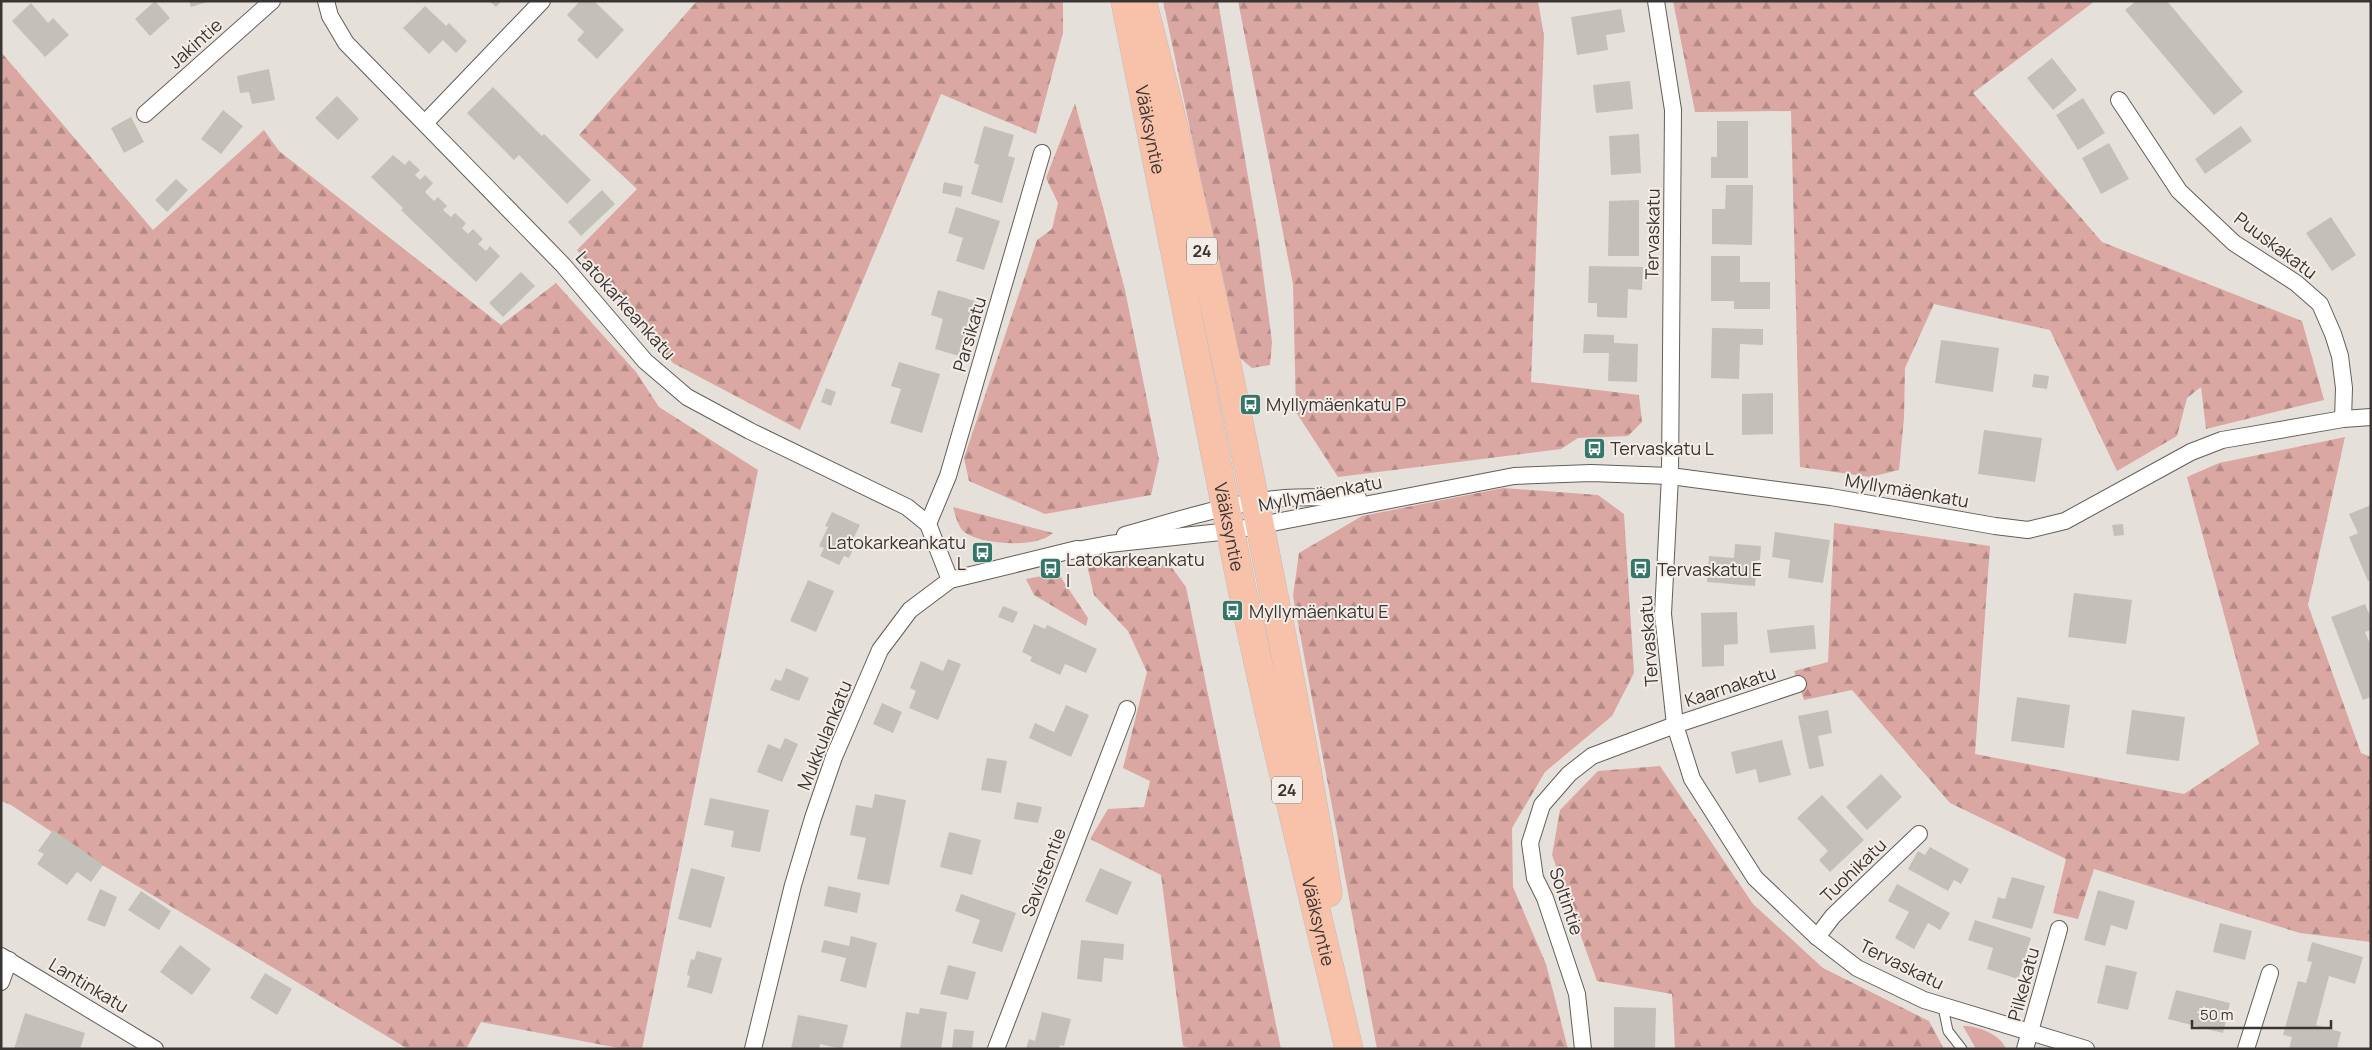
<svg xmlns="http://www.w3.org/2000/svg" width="2372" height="1050" font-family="Manrope,sans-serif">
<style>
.grass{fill:#dba7a3}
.forest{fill:url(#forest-firs)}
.building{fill:#c3c0b9}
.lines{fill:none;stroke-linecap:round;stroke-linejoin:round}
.lane-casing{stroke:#645e59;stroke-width:11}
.street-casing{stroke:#645e59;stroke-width:18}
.highway-casing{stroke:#bfbebe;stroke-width:29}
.lane{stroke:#fff;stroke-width:9}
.street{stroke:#fff;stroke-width:16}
.highway{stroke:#f8c1a9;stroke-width:28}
.labels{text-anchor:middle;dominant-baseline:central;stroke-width:4;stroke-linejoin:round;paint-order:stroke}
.shield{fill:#f4ede7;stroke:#706c69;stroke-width:1}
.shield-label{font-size:16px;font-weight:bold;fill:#383533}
.street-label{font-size:18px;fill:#383533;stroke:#f4ede7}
.poi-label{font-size:18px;fill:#383533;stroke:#f4ede7;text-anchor:start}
</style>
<defs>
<pattern id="forest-firs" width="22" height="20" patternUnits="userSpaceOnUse" patternTransform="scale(1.25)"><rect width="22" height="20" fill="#dba7a3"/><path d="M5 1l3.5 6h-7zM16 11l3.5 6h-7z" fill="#b38985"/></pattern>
</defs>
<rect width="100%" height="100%" fill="#e6e0da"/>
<path class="grass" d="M1963,1026C1978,1026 2000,1034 2006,1049H1976Z"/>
<g class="forest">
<path d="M697,1H1063V33L1036,134L941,94L800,430L673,363L577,250L637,189L579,135Z"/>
<path d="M1163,1H1218L1258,235L1272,342L1270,365L1252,368L1240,358L1235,342Z"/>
<path d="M1238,1H1538L1544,36L1531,382L1639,395L1642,422L1628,436L1578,438L1561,449L1338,477L1296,412L1293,284Z"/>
<path d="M1673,1H2095L1973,93L2102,242L2302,321L2324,400L2206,429L2201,387L2187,398L2177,436L2117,471L2050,330L1934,304L1905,368L1904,418L1899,470L1870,477L1800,467L1791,111L1695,112Z"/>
<path d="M1,52L153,230L264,130L279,151L501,325L556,283L636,372L659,407L758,470L642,1049H624L481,1022L466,1049H408L99,863L11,805L1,801Z"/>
<path d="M1075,103L1125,290L1159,460L1151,495L1045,514L969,481L964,458L1037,240L1052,229L1058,203L1046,178Z"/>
<path d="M2345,437L2308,605L2361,753L2371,757V942L2300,933L2094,869L2078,919L2053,913L2066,859L1950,803L1852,690L1804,700L1794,671L1828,662L1834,523L1990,546L1975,754L2184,794L2259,744L2187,477L2219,463Z"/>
<path d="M1503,488L1598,495L1624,514L1634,673L1612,716L1545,772L1512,828L1513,887L1546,964L1568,1049H1377L1293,596L1299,553L1362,516Z"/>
<path d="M953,507L1053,533C1037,548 986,545 967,534C958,529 956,516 953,507Z"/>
<path d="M1133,563L1170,565L1186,587L1281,1049H1194L1183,1046L1161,875L1090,839L1108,809L1144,807L1150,781L1123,768L1147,672L1128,631L1094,595L1087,565Z"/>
<path d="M1058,573L1088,618L1086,626L1034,595L1026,579Z"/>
<path d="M1660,766L1753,904L1823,968L1929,1021L1944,1049H1675L1672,994L1597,981L1552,855L1560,810L1598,771Z"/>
</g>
<g class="building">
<path d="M155,1L170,18L150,36L135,19Z"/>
<path d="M189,1H207V2L191,7Z"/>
<path d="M489,1H502L496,7Z"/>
<path d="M580,1H594L624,30L597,59L577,40L584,32L567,15Z"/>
<path d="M2136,1H2167L2243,92L2214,115L2125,10Z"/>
<path d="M31,3L48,23L53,18L69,35L45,57L12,21Z"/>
<path d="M425,6L446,26L449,23L467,41L456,53L443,40L429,54L403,28Z"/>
<path d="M1621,9L1625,32L1606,35L1608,50L1577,55L1571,17Z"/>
<path d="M2052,58L2077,90L2053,110L2027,78Z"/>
<path d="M269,69L275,100L252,104L249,92L240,93L237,76Z"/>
<path d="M1630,81L1633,109L1596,113L1593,85Z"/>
<path d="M493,87L542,136L544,134L591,180L567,204L519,155L514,160L467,113Z"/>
<path d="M337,96L359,119L338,140L315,118Z"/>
<path d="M2083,98L2105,133L2078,150L2056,115Z"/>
<path d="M223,110L243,126L221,154L201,139Z"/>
<path d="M131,117L144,142L124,153L111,128Z"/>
<path d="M1717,121H1748V178H1711V157H1717Z"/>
<path d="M984,126L1014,135L1008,156L1015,158L1002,203L971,194L979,165L974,163Z"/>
<path d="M2241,126L2252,141L2205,174L2195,159Z"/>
<path d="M1639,134L1641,173L1611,175L1609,136Z"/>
<path d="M2109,143L2129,179L2101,194L2082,158Z"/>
<path d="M393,155L405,165L409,160L420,170L415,175L420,180L425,175L433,183L425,192L434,201L438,197L447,206L443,210L451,217L455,213L466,223L462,228L468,234L473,229L483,239L478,244L486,251L490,246L500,256L476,282L401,210L403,208L371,177Z"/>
<path d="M176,179L188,190L167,212L155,200Z"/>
<path d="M944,182L963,186L961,197L942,193Z"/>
<path d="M1726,185H1753L1752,245L1712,244V209H1725Z"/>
<path d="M602,190L615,204L581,236L568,222Z"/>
<path d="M1639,200V256H1608L1609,201Z"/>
<path d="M956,207L1000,221L984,270L956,261L963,238L948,233Z"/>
<path d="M2331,217L2356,255L2332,271L2306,233Z"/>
<path d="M1711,256H1740V282H1770V309H1734V301H1711Z"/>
<path d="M1589,266L1643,267L1642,290L1628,289L1627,318L1597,317V303H1588Z"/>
<path d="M521,272L535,286L503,317L489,303Z"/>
<path d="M938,290L975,301L959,356L935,349L943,319L931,315Z"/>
<path d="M1712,328L1763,329V345L1740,344L1739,379L1711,378Z"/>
<path d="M1584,334L1614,335V343L1638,344L1637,382L1608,381L1609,353H1583Z"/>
<path d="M1941,340L1999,348L1993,392L1935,383Z"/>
<path d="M899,362L940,374L922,433L890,423L901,389L891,386Z"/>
<path d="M2034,374L2049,376L2047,389L2032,387Z"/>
<path d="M826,388L836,392L831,406L821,402Z"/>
<path d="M1773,393V434L1742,435V394Z"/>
<path d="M1984,430L2042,438L2035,482L1978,474Z"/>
<path d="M2371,505V580L2368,581L2349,537L2358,533L2349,514Z"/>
<path d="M832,512L860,525L853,539L857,541L849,558L844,556L839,565L820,556L824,548L819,546L828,527L825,526Z"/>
<path d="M2123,524L2124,535L2114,536L2112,525Z"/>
<path d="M1775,532L1830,540L1823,583L1788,578L1790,560L1772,557Z"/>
<path d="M1735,544L1761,546L1760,560H1757L1755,586L1707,582L1709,556L1734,558Z"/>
<path d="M808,580L834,591L816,632L790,621Z"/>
<path d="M2074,593L2132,600L2126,644L2068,637Z"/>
<path d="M2365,604L2371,618V630L2365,632L2371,646V697L2363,700L2331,617Z"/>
<path d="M1003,606L1018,612L1013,623L998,617Z"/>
<path d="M1737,612L1738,644L1724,645V666L1702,667L1701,613Z"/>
<path d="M1034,624L1045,629L1047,625L1097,649L1086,673L1065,664L1060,675L1030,661L1032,657L1022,652Z"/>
<path d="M1814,625L1816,649L1770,653L1767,630Z"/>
<path d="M948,659L961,664L938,720L909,708L916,691L910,688L921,661L943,671Z"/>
<path d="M786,668L809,678L799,701L770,690L775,679L781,681Z"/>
<path d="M2017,697L2070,705L2064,748L2011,741Z"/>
<path d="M882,703L902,712L893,733L873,724Z"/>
<path d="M1066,705L1089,715L1071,757L1029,738L1035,723L1054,732Z"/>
<path d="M1828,710L1832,733L1818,736L1824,766L1809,769L1798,716Z"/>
<path d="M2132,710L2185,717L2179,761L2126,754Z"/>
<path d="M785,738L798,744L782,782L757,772L768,744L780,749Z"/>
<path d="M1782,740L1791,775L1759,783L1756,769L1736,774L1731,752Z"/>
<path d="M987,758L1007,761L1001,793L981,790Z"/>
<path d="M1881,774L1902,797L1867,830L1846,807Z"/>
<path d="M875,794L906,800L889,885L857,879L866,838L850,835L856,805L872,808Z"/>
<path d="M1822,795L1864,840L1830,872L1819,860L1828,851L1797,818Z"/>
<path d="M710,798L769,810L760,852L731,847L734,831L704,825Z"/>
<path d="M1017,802L1042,807L1038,823L1014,819Z"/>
<path d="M53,830L103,865L91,882L77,872L67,885L37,864L44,854L38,851Z"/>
<path d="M949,832L981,840L972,875L940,867Z"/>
<path d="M1930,847L1969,869L1961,884L1954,880L1948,891L1908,869L1918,851L1925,855Z"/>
<path d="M691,868L725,877L711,928L678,919Z"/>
<path d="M1100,868L1132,882L1117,915L1085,901Z"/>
<path d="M2012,877L2045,886L2032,929L1992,918L1998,897L2005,899Z"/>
<path d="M1897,884L1950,913L1940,930L1928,923L1914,949L1895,938L1909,912L1888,901Z"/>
<path d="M828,886L861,893L857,913L824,906Z"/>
<path d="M100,889L117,897L105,927L87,920Z"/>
<path d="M2098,890L2135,901L2127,930L2111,925L2105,946L2084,940Z"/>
<path d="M141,891L171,911L159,930L128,910Z"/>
<path d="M961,894L1016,913L1002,952L972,943L980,920L955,911Z"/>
<path d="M1975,920L2031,938L2018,979L1987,969L1993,948L1968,940Z"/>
<path d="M2220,923L2252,931L2245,960L2213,952Z"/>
<path d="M851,936L877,943L866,988L840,981L846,958L821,952L824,940L849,946Z"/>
<path d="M1081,940L1124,944L1123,960L1104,958L1102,982L1077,979Z"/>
<path d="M2312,942L2363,957L2355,984L2329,976L2316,1025L2341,1032L2337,1049H2289L2292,1037L2283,1035L2298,981L2306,983L2312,962L2307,961Z"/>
<path d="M180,945L211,969L192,995L160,972Z"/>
<path d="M697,951L722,958L712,994L687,987L690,976L687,975L691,959L694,960Z"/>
<path d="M948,965L976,972L968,1000L940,994Z"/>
<path d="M2106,965L2137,972L2128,1010L2097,1003Z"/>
<path d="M265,973L292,989L277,1015L250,998Z"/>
<path d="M2176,990L2230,1003L2223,1033L2168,1019Z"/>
<path d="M1614,1007L1656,1008L1655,1049H1614Z"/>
<path d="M920,1008L947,1012L941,1049H900L906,1012L919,1014Z"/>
<path d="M1042,1012L1071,1019L1064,1046L1060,1045L1059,1049H1026L1029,1039L1035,1041Z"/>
<path d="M25,1013L85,1033L80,1049H14Z"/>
<path d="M798,1015L848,1025L842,1049L820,1044L819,1049H791Z"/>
<path d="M954,1029L974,1031L972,1049H952Z"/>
</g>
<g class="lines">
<defs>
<path id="lane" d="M1943,1007L1948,1031L1962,1049"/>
<g id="street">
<path d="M326,1L330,16L346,43L563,265L645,361L687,397L750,431L907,507L928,524L950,580"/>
<path d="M1656,1L1673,110L1670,476L1663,614L1675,725L1692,779L1755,878L1817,937L1857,968L1924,1000L2086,1049"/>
<path d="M2119,100L2179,191L2234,243L2296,283L2320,304L2333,334L2340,356L2344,388L2343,419"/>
<path d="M145,114L272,1"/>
<path d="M425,123L542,1"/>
<path d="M928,524L948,476L1042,153"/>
<path d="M1125,535C1178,520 1230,503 1285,498C1310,496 1334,498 1358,498"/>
<path d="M1066,552L1109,544L1230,531L1514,476L1591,473L1670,476L1831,497L1995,526L2028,530L2065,521L2191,452L2222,440L2343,419L2371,417"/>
<path d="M1817,937L1833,916L1919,834"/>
<path d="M1,956L155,1049"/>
<path d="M1,982L9,960"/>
<path d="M753,1049L793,885L813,818L834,757L880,650L910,610L950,580L1077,549"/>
<path d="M996,1049L1127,709"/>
<path d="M1583,1049L1577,994L1545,898L1535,878L1530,843L1542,805L1569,774L1592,756L1675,725L1798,684"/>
<path d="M2025,1049L2059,929"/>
<path d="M2246,1049L2270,973"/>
</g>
<g id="highway">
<path id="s1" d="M1125,1L1242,589L1268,708L1349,1049"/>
<path d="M1144,8C1193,195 1232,385 1270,576C1291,681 1311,787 1328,893"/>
</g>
</defs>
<use href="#lane" class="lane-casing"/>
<use href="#street" class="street-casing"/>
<use href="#highway" class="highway-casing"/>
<use href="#lane" class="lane"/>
<use href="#street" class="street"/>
<use href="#highway" class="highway"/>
</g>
<defs>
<symbol id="bus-square" viewBox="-11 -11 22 22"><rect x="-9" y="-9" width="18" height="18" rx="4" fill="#347768" stroke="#f4ede7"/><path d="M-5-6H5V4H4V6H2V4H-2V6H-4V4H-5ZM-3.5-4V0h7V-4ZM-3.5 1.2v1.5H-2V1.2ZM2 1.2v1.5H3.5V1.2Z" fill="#fff"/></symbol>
</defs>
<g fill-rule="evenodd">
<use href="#bus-square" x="1238" y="392" width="25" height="25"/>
<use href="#bus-square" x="1582" y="436" width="25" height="25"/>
<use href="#bus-square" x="970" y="540" width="25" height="25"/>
<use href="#bus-square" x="1038" y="556" width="25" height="25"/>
<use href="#bus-square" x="1628" y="556" width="25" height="25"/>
<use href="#bus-square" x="1220" y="598" width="25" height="25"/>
</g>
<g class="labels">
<g class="shield">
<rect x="1187" y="237.5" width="30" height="27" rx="4"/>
<rect x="1272" y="776.5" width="30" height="27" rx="4"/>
</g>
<g class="shield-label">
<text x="1202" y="251">24</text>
<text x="1287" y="790">24</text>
</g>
<g class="street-label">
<text transform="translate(195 43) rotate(-42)">Jakintie</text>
<text stroke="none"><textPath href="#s1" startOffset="131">Vääksyntie</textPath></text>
<text transform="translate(1652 234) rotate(-89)">Tervaskatu</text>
<text transform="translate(2276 245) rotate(37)">Puuskakatu</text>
<text transform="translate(626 305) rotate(48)">Latokarkeankatu</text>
<text transform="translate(969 334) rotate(-74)">Parsikatu</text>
<text transform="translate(1907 490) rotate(10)">Myllymäenkatu</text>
<text transform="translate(1320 493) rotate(-11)">Myllymäenkatu</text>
<text stroke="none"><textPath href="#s1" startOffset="536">Vääksyntie</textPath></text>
<text transform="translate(1648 641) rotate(-94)">Tervaskatu</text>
<text transform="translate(1730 686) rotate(-18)">Kaarnakatu</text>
<text transform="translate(824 735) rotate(-68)">Mukkulankatu</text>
<text transform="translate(1853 870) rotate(-44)">Tuohikatu</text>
<text transform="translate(1043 872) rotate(-69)">Savistentie</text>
<text transform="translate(1567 901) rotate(71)">Soltintie</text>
<text stroke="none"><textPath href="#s1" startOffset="941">Vääksyntie</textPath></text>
<text transform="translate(1902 964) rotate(26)">Tervaskatu</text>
<text transform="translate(2023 984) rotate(-75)">Pilkekatu</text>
<text transform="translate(89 985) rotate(31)">Lantinkatu</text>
</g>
<g class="poi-label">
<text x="1266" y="404">Myllymäenkatu P</text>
<text x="1610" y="448">Tervaskatu L</text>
<text x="966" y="542" text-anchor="end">Latokarkeankatu<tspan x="966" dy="21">L</tspan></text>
<text x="1066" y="559">Latokarkeankatu<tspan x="1066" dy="21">I</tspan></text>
<text x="1657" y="569">Tervaskatu E</text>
<text x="1249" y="611">Myllymäenkatu E</text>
</g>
</g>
<rect width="2372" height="1050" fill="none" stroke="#383533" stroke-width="5"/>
<path d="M2192 1020v8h139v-8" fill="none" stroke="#383533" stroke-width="2.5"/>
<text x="2200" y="1020" font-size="15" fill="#383533" stroke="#f4ede7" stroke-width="4" paint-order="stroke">50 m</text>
</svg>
